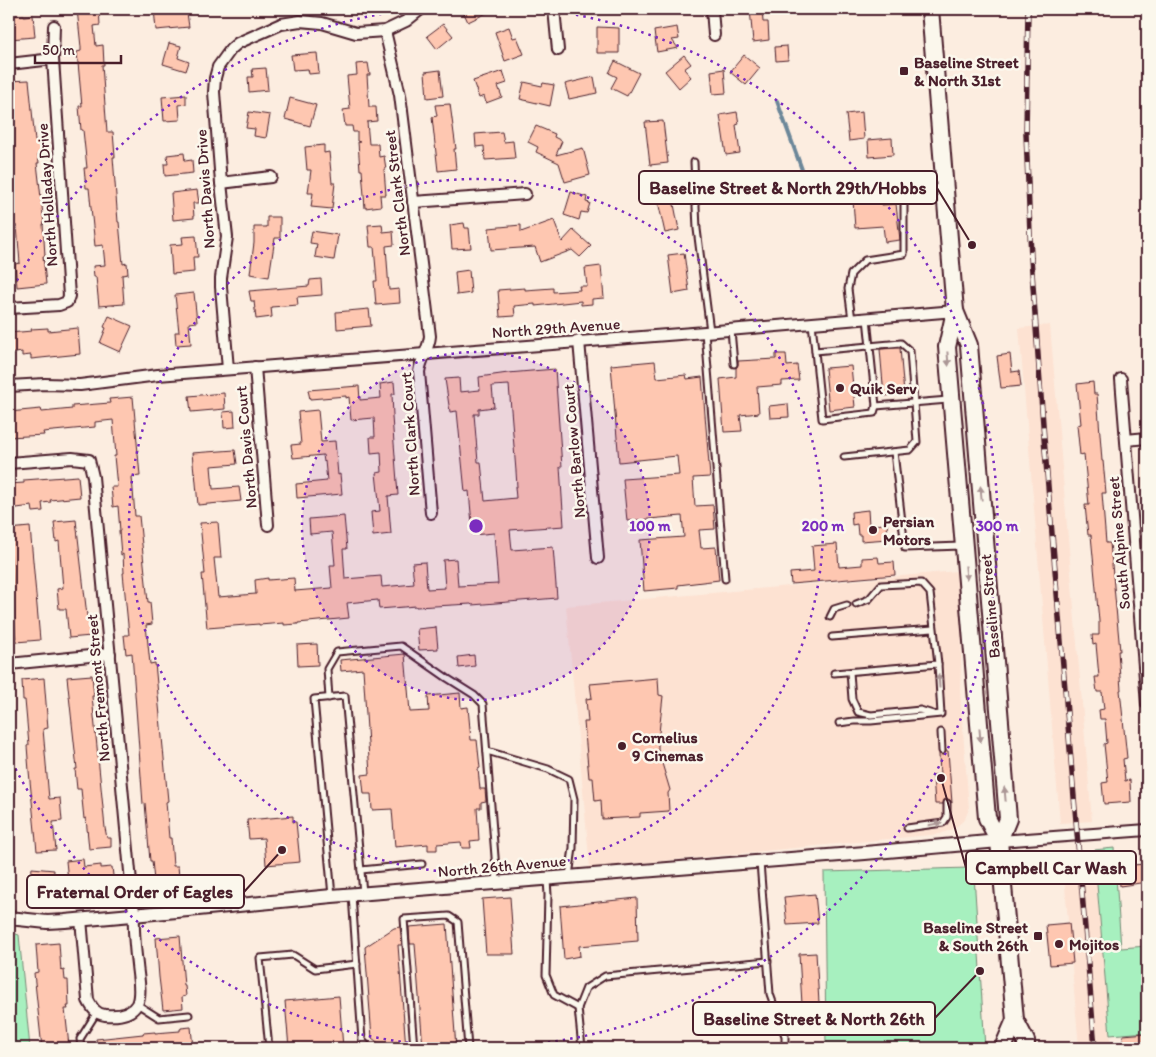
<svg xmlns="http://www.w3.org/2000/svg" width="1156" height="1057" font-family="Itim,sans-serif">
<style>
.built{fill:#fde2d2}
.green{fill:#a7f0bf;stroke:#788875}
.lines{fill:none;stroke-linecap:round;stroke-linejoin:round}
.stream{stroke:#6c8799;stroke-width:4}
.building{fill:#fec7b1;stroke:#4a1f2b;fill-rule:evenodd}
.service-casing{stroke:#4a1f2b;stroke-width:9}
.minor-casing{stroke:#4a1f2b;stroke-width:14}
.tertiary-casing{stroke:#4a1f2b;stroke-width:16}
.trunk-casing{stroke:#4a1f2b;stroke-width:20}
.service{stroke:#fbf7ec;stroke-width:5}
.minor{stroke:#fbf7ec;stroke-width:10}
.tertiary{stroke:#fbf7ec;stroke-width:12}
.trunk{stroke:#fbf7ec;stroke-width:16}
.rail-casing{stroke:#4a1f2b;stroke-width:5.5}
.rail{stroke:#fbf7ec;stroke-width:4;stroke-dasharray:11;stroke-linecap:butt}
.oneway{fill:#ab9695}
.ring{fill:none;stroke:#7b2cbf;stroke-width:2.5;stroke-dasharray:2.5 5}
.poi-dot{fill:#4a1f2b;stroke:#fbf7ec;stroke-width:2}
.labels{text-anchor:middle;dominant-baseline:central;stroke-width:5;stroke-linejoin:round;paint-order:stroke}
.poi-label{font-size:16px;font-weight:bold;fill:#4a1f2b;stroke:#fbf7ec;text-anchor:start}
.street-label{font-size:16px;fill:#4a1f2b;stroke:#fbf7ec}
.centre{fill:#7b2cbf;stroke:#fbf7ec;stroke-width:2.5}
.ring-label{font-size:15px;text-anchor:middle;font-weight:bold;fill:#7b2cbf;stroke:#fbf7ec;stroke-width:5;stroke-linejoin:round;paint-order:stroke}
.leader{fill:none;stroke:#4a1f2b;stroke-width:2}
.callout-dot{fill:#4a1f2b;stroke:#fbf7ec;stroke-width:2}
.callout{fill:#fbf7ec;stroke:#4a1f2b;stroke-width:2}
.callout-label{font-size:18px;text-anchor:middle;font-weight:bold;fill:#4a1f2b}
</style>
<rect width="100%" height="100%" fill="#fcede0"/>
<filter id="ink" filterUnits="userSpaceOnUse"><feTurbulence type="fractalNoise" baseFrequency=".02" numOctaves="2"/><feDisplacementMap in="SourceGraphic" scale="10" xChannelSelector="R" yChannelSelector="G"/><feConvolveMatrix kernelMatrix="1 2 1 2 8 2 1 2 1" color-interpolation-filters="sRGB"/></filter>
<g filter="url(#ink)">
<g class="built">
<path d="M1050,325L1092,821L1060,823L1019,328Z"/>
<path d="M957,571L962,634L960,691L969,809L965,819L955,828L940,834L590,868L566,606Z"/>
<path d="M1094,850L1111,1048H1079L1062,852Z"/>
</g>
<g class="green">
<path d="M1114,848L1121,948L1147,946V1032L1110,1035L1094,850Z"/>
<path d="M969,868L974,875L985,1048H826L824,872Z"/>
<path d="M13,933L19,935L30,1048H9V934Z"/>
</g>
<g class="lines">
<path class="stream" d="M777,101L805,178"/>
</g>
<g class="building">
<path d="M77,9H99L100,25L94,26L96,46L103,45L104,65H102L107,132H113L115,157H113L118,222H119L123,264L127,263L128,274L122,275L124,304L99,306L96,277H94L93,266L105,265L103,245L95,246L89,188H86L84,168H87L83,130H81L79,106H82L77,52L81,51V47Z"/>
<path d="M154,9H177V14L187,13L189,27L156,30Z"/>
<path d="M462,9H495L468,22Z"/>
<path d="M750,9H762L763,22H768L769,40L753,42Z"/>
<path d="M24,15V16L33,15L35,37L9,39V16Z"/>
<path d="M443,24L453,36L437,49L427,36Z"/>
<path d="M509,27L513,38L517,37L524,54L505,61L495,32Z"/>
<path d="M597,27L619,28V53H597Z"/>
<path d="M677,27L679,39L672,40L678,48L657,52L654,31Z"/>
<path d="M169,43L181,46L178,58L189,62L186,71L163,64Z"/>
<path d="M787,46L788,60L776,61L775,47Z"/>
<path d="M317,53L319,73L309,74L308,69L293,70L291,55Z"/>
<path d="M684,55L691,64L684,69L691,77L679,88L665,71Z"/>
<path d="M744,55L760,68L746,85L730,72Z"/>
<path d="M615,61L639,73L627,96L611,88L617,77L609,73Z"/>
<path d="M368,63L370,75H367L369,107H376L377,121L367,122L369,144H378L379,157L384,156L386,169H384L386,195H380L381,206L365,208L362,170H360L358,142H360L357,141V132H353L352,126H345L343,110L350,109L347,76L357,75L356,64Z"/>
<path d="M266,68L268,90L249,92L248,77H253L252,69Z"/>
<path d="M724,69L726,93L713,94L711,71Z"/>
<path d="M440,70L443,96L427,98L425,72Z"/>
<path d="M503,71L507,83L498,86L502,97L486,103L484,96L479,98L473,81Z"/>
<path d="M594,77L597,93L569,99L565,84Z"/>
<path d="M29,80L35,141L41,140L42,154L38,155L39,163H37L44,224H43L45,256H43L46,284L17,287L15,264L20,263L17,226H14L12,211H14L11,172H14L11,135H9V81Z"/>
<path d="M524,82L542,86L543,83L554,85L550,106L520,99Z"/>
<path d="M186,95V104L179,105L180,120L164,121L162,97Z"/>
<path d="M290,98L316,105L310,126L285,119Z"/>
<path d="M450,104L456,149H454L456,169L438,171L432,117L437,116L435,105Z"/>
<path d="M249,112L270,115L266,138L254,136L255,129L246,128Z"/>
<path d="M737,112L739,124L736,125L740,153L726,155L720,115Z"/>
<path d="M862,112L864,139L849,141L846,114Z"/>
<path d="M663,121L668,163L650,165L645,122Z"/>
<path d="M536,126L555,134L554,137L562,141L556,155L583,148L590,175L565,182L559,163L536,152L538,147L528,142Z"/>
<path d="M502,132L504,142L513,141L515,158L485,160L484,146L476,147L475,134Z"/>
<path d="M892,138L893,155L869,157L868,140Z"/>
<path d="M324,145V153L329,152L332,183H335L332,209L311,207L313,193H308L311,170H307L305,147Z"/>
<path d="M184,153L185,161L192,160L193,173L165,176L164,164H168L167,155Z"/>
<path d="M197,190L199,203H193L194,218L173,220L171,193Z"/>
<path d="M571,192L587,197L586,202L590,203L587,213L581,212L579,220L564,215Z"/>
<path d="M672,194L679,230L665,233L657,197Z"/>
<path d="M882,197V205L896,204L900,240L885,242L883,226L855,228L853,200Z"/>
<path d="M267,217H280V238H275L269,277L250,274L254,243V227H267Z"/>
<path d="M554,220L562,242L573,230L591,246L580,257L572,250L540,262L535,247L491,250L489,228L521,225V232Z"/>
<path d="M464,223L465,228H469L471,248L452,249L450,225Z"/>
<path d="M382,224L383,232L393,231L394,245L386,246L389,290L399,289L400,303L376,305L374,281H377L374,247H370L368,225Z"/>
<path d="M312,231L338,235L334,260L315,257L317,244L310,243Z"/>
<path d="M196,236L198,257H193L194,272L172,274L170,245L183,244L182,237Z"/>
<path d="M684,253L689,291L673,294L668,255Z"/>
<path d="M601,266L604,298L592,299V304L581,305V301L535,306V304L514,306L515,316L500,317L498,290L525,288V290L553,288V292L580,290L579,286H587L585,268Z"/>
<path d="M469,270L471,293L457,295L455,272Z"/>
<path d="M321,279L322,295L297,297L298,305L271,307L272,317L256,319L254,301H251L249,291L309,286L310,280Z"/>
<path d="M194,293L197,322L189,323L191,344L176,345L175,332H179L175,295Z"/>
<path d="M369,309L371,326L337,329L336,312Z"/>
<path d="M109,316L132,326L120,352L100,343L106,328L104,327Z"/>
<path d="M48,328V331L78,328L80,354L31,359V355L22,356V352L9,354V333L32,331L31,329Z"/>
<path d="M900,348L904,394L884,396L880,349Z"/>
<path d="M776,354H786L787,366L797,365L799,380L782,381V385L757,387L759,413L740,415L742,431L724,432L720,379L736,377V368L738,365V361L776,359Z"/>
<path d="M1010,354L1012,372L1019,371L1021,386L1001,388L997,356Z"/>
<path d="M655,361L657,378L686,375L687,379L702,377L710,477L693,478L695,506L713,505L715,529L699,530L701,548L716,547L719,580L678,585V588L644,591L640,540L684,537L682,516L627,521L623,479L679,475L677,456L619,462L611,365Z"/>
<path d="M851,366L855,407L829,410L825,368Z"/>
<path d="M555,369L562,467H560L564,526L510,530L512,550L553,547L557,598L472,605L471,604L416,607V606L379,609L378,600L347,603L349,618L298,623V624L284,625V623L259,625V624L207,628L202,574H205L200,523L218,522L221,558H214L218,597L256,594L255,580L268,578V580L294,578L295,591L332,588L330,565H335L332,532L310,534L309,519L344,516L347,549H343L345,579L381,576L382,587L414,584L412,563L425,562L427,589L445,588L443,560L456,559L458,586L498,584L494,533L473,535L469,491L465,492L457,411L450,412L445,379L459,378L460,392L480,390L479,377L508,373ZM509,385L516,471L517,487H515L516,498L485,501L481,462H478L474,414H479V409L494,407L492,386Z"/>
<path d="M394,382L395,394H392L393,416L392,417L398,495L388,496L391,534L373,536L371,512L380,511L376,473L382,472L381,452L371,453L370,437H375L374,418L351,420L349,397L346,398V396L310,399L308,390L359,386L360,400L381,398L380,384Z"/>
<path d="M1093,382L1094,394H1097L1102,461H1103L1106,493H1102L1106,543H1110L1120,651H1118L1121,690H1120L1127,758L1123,759L1125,781L1130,780L1131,802L1104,804L1102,783L1108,782L1104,744L1107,743L1105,719H1100L1099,710L1104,709L1102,692H1097L1095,677H1099L1096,644L1093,645L1092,635H1099V621L1091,535H1088L1085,505H1089L1084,454L1080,455L1077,425L1081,424L1077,384Z"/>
<path d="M224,393L225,409L191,412L189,396Z"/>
<path d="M133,397L140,476L132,477L135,516H139L148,602H150L152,624L146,625L150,664L155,663L168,801L166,802L169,838H171L173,866H178L180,888L155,890L152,861H150L145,803L143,804L132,653L126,654L124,635H129L123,573H124L123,554L121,555L119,531H120L118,506L113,507L111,487H117L114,456H116L113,420L95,422V427L43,432L44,435L9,437V412L41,409L42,412L72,409V406L110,403L109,399Z"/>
<path d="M788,404L789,417L770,418L769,406Z"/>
<path d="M318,410L321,442L335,441L338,475L340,474L342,494L297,498L296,484L327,481L325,461L324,462L323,455L293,458L291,445L301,444L298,412Z"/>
<path d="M234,411L235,427L224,428L223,412Z"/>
<path d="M235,450L237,464L211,466L213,489L239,487L241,501L198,505L195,472L194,473L192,453Z"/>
<path d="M78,476L80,497L50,500L51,502L42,503L43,511L33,512L32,506L9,509V484L24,483V480Z"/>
<path d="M868,510L869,525L887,524L888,539L861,541V535H858L857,524L852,525L851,512Z"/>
<path d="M76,520L87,616H90L91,636L69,638L66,609H59L57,589L63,588L59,541L56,542L54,522Z"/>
<path d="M30,527L40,640L16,642L9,529Z"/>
<path d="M837,544L839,567L862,565V558L878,557L879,563L894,562L895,575L791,584L790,573L814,571L812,546Z"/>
<path d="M436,627L438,649L419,650L417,629Z"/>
<path d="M317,644L318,665L298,666L297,645Z"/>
<path d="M405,654L410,712L429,711L428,696L460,693L461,708L468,707L471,740H477L480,768L478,769L480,789H485L486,801L481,802V808H477L479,840L470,841L471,848H462L461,842L437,844V850H428V844L395,847L392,809L372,810L371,794H364L362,775L370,774L363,669L341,671L340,660Z"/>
<path d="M474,655L475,666L459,668L458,657Z"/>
<path d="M92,675L94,696H92L105,828L107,838H111V847L89,849L86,818L84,819L81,789H77L75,769H77L67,677Z"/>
<path d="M44,678L48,728L43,729L49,799L60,798L62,821L53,822L56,850L37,851L29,771L27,746L29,745L25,700H23L22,680Z"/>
<path d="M658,678L659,695L663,696L658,742V750L670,790L668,793L669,811L640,813V817L602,819L601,800L595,801L593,778H589L584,722H588L586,699L592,698L590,684Z"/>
<path d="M946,751H948L952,803L950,800L947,799L944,800L943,804H935L933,775H940L939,754L944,755Z"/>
<path d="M293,816V822H296L300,862L266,865L264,838L249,839L247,820Z"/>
<path d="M83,859L84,867L101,865V868L112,867L115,893L97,894V889L69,891L66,861Z"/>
<path d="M1147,864V882L1120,886L1119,873L1133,872L1132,865Z"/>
<path d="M32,868L54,870L52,895L29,893Z"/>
<path d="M815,894L818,923L787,925L784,897Z"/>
<path d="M510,897L514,954H486L482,899Z"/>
<path d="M637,898L638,941L579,946L580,956L564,959L560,906Z"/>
<path d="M1069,923L1073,963L1050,965L1046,925Z"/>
<path d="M447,924L456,1048H423L415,944H410L409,927Z"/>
<path d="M400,927L402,945H398L406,1048H385L372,1038L365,947L394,928Z"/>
<path d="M180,936L184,986H185L186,996L182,997L183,1008L163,1010L159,977L156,938Z"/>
<path d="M59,943L61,971L64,970L65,980H68L69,1006H67L68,1009H65L69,1046L42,1048L34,973L38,972L36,945Z"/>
<path d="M816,953L819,1003L802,1004L799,954Z"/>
<path d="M339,996L343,1048H289L285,1001Z"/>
<path d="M191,1027L193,1048H97L96,1039L143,1034V1033L155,1032V1033L180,1031V1029H181V1028Z"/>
<path d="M1147,1033V1048H1131V1046H1124L1123,1035Z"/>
</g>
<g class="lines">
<defs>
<g id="service">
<path d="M694,162L697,229L710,331"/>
<path d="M867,318L876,406L948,400"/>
<path d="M852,320L848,289L851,274L865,260L904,254V205L909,192L941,187"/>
<path d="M812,323L815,351"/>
<path d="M731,330L734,364"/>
<path d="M705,332L725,579"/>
<path d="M894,452L905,548L961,546"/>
<path d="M844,457L910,450L917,442L910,351L901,343L815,351L822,419L874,413L876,406"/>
<path d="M830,617L834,609L847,605"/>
<path d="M832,637L933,629"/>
<path d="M850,672L852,699L858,712L871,715L920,710L933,714"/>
<path d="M834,673L938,664"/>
<path d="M329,698L327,669L337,652L401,646L447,678L474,695L483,704L497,882"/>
<path d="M839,723L854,721H871L941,714L938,664L930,593L921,583L881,585L869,599L856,604"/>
<path d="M941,732L942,751"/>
<path d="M487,751L548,769L569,779L574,799L573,848L569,876"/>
<path d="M907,828L943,823L947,817V803"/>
<path d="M760,862L770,994L785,1036V1048"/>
<path d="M361,870L422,864"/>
<path d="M547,880L548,895L546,975L554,995L578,1008"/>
<path d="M352,895L362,1040L369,1048"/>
<path d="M332,896L314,699L345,696L363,893"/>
<path d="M137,1004L159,1018L189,1015"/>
<path d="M81,1048L80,1039L97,1012"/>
<path d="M269,1048L260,958L293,955L315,969L357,964"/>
<path d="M414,1048L404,919L449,916L458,922L468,1048"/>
<path d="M582,1048L578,1008L586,988L605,976L768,961"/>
</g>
<g id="minor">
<path d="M554,9L558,50"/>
<path d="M712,9L714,35"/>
<path d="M385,31L400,95L430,336C429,349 421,358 419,372L431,513"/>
<path d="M9,64L53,59"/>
<path d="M221,183L271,177"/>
<path d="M413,202L525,194"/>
<path d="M9,308L59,305L67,302L69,296L53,59L54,26"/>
<path d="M579,341L598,558"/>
<path d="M255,367L268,525"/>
<path d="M228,369L221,287V278L227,237L221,183L214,92L215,78L218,67L231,49L238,43L281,24L300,21L322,23L356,33L385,31L406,21L421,9"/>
<path d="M1121,379L1147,704"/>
<path d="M9,386L45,384L80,385L158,375L705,332L955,311"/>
<path d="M1126,440L1147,438"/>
<path d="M9,463L72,458L89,460L93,477L134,914C133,931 135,948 137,965C138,977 142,993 137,1004C131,1015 116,1016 105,1015C96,1014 92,1008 88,1000L81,919"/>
<path d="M9,664L110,654"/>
<path d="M999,841L1147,830"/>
</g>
<path id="tertiary" d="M9,918L47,922L65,921L188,910L332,896L865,853L999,841"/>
<g id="trunk">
<path d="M930,9L955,311L969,345L1008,819L999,841"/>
<path d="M955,311L947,347L987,818L999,841L1015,1020L1026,1041V1048"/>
<path d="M1005,1048V1043L1015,1020"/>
</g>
</defs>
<use href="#service" class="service-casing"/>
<use href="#minor" class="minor-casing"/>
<use href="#tertiary" class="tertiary-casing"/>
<use href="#trunk" class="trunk-casing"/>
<use href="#service" class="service"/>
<use href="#minor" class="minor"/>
<use href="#tertiary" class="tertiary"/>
<use href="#trunk" class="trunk"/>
<defs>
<path id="rail" d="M1028,9L1026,133L1031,258L1044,438L1095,1048"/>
</defs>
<use href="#rail" class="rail-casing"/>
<use href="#rail" class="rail"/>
</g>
<defs><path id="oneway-solid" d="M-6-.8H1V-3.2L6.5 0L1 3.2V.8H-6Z" transform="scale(1.25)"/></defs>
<g class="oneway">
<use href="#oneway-solid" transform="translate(948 359) rotate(85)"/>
<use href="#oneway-solid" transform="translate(981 493) rotate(-95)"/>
<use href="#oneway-solid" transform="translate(966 573) rotate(85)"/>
<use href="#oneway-solid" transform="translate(939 681) rotate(-94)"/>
<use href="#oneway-solid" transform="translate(980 735) rotate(85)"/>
<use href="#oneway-solid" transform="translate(1005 794) rotate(-95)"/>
<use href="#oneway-solid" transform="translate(935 824) rotate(-11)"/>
</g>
</g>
<circle cx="476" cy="526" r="174" fill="#7b2cbf" fill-opacity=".12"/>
<g class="ring">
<circle cx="476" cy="526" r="174"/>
<circle cx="476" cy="526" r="347"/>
<path d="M10 294A521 521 0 0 1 413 9M539 9A521 521 0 1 1 10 758"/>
</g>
<g class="poi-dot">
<rect x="899" y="66" width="10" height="10" rx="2.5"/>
<circle cx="840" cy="388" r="5"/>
<circle cx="873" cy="530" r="5"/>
<circle cx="622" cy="746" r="5"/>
<rect x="1033" y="931" width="10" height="10" rx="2.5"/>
<circle cx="1059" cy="944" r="5"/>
</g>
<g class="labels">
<g class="poi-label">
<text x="914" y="62">Baseline Street<tspan x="914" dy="18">&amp; North 31st</tspan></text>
<text x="850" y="388">Quik Serv</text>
<text x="883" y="521">Persian<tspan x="883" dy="18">Motors</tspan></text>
<text x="632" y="737">Cornelius<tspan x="632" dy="18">9 Cinemas</tspan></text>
<text x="1028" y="927" text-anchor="end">Baseline Street<tspan x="1028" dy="18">&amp; South 26th</tspan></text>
<text x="1069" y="944">Mojitos</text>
</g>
<g class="street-label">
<text transform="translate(205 189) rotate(-94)">North Davis Drive</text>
<text transform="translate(397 193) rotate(-97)">North Clark Street</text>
<text transform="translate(47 195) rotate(-94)">North Holladay Drive</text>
<text transform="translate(556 328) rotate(-4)">North 29th Avenue</text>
<text transform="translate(410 434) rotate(-94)">North Clark Court</text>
<text transform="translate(246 447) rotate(-95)">North Davis Court</text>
<text transform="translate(574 451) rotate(-95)">North Barlow Court</text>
<text transform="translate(1119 543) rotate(-95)">South Alpine Street</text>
<text transform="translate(990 606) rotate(-95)">Baseline Street</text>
<text transform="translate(98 688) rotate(-95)">North Fremont Street</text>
<text transform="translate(502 866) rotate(-5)">North 26th Avenue</text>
</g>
</g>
<circle cx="476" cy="526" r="8" class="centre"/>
<g class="ring-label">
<text x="650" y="531">100 m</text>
<text x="823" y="531">200 m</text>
<text x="997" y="531">300 m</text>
</g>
<path class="leader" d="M972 245L937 188M941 778L966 868M282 850L244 892M980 971L935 1018"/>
<g class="callout-dot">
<circle cx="972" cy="245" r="5"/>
<circle cx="941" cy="778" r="5"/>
<circle cx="282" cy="850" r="5"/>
<circle cx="980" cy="971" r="5"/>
</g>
<g class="callout">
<rect x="639" y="171" width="298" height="33" rx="5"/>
<rect x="966" y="851" width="170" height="33" rx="5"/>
<rect x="27" y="875" width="217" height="33" rx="5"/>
<rect x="693" y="1002" width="242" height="33" rx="5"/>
</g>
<g class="callout-label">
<text x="788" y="194">Baseline Street &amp; North 29th/Hobbs</text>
<text x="1051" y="874">Campbell Car Wash</text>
<text x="135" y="898">Fraternal Order of Eagles</text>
<text x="814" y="1025">Baseline Street &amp; North 26th</text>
</g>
<rect width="1156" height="1057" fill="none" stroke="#fbf7ec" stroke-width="30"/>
<rect x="15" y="15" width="1126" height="1027" fill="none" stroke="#4a1f2b" stroke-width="2" filter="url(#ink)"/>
<path d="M35 55v8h86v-8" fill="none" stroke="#4a1f2b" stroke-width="2.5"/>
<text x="42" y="55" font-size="15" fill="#4a1f2b" stroke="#fbf7ec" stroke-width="4" paint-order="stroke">50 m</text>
</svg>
